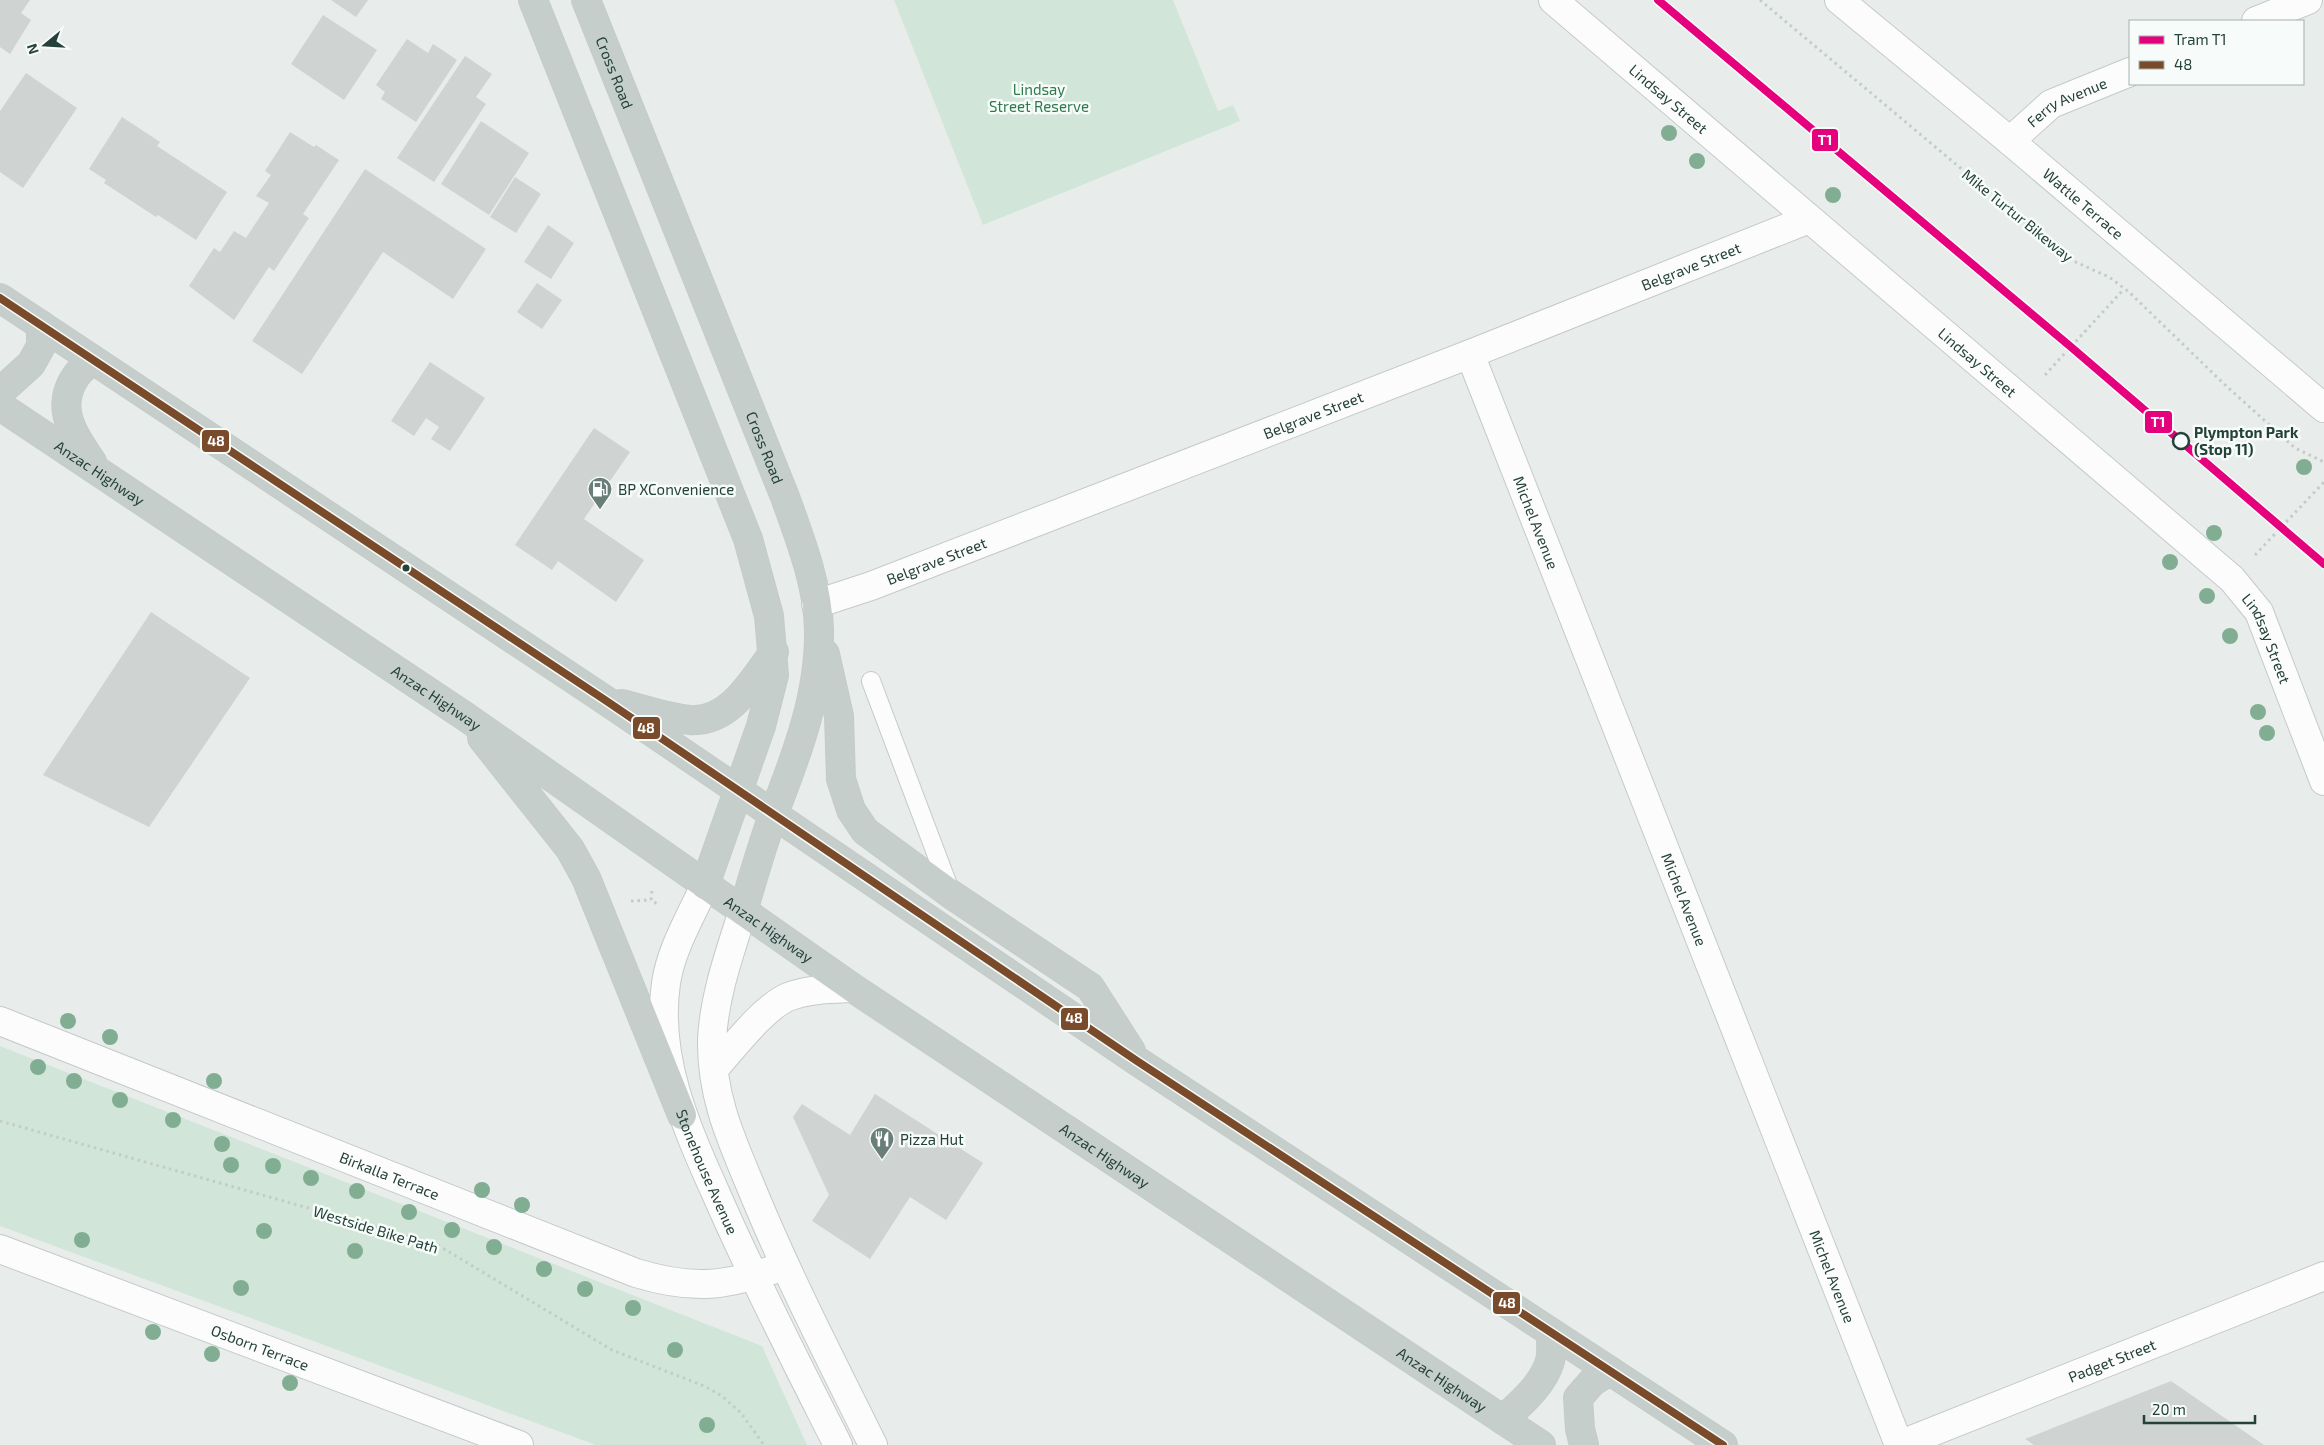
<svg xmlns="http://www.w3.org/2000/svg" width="2324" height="1445" font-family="'Exo 2',sans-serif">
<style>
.green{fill:#d1e6d8}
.building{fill:#cfd4d2}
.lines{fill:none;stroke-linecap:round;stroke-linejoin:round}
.service-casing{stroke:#c5cac8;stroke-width:20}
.minor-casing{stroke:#c5cac8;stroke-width:30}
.tertiary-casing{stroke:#c5cac8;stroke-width:30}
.trunk-casing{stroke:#c3ccc9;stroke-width:30}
.path{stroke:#c3ccca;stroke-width:3;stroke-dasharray:2.5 4;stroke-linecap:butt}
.service{stroke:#fcfcfc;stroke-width:18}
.minor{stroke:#fcfcfc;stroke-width:28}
.tertiary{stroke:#fcfcfc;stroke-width:28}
.trunk{stroke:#c6cecc;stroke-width:28}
.bus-1-casing{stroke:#f7fbf9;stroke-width:11}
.bus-1{stroke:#7a4b2a;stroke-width:8}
.tram-1-casing{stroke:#f7fbf9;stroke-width:11}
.tram-1{stroke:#e5007d;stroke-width:8}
.tree{fill:#81ae93}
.stop-dot{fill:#f7fbf9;stroke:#24423a;stroke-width:2.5}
.bus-dot{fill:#24423a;stroke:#f7fbf9;stroke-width:2}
.labels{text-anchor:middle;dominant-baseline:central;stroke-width:5;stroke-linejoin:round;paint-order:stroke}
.street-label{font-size:15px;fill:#24423a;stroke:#f7fbf9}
.park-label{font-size:15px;fill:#2d7a4b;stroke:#f7fbf9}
.stop-label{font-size:15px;font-weight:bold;fill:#24423a;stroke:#f7fbf9;text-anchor:start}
.poi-label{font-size:15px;fill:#24423a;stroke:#f7fbf9;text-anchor:start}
.line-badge{stroke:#f7fbf9;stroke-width:2}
.badge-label{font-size:14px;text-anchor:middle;font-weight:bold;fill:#fff}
</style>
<rect width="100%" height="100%" fill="#e8edeb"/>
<g class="green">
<path d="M894,0H1173L1218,111L1233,105L1240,121L983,225Z"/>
<path d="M0,1046L762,1346L807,1445H596L0,1226Z"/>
</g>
<g class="building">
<path d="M0,0H30L21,13L31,20L10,54L0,47Z"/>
<path d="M331,0H368L356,17Z"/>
<path d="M323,15L377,50L344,100L291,64Z"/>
<path d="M407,39L428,53L433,44L457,60L416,122L381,99L385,92L376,85Z"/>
<path d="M465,56L492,74L476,97L486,104L434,182L397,158Z"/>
<path d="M26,73L77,108L23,188L0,172V111Z"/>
<path d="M122,117L160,142L157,146L227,192L196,240L158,215L156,217L104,183L106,180L89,169Z"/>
<path d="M481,121L529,153L489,215L441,184Z"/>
<path d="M290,132L314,147L316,145L339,160L303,214L309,218L274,271L269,267L234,320L189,286L214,248L220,252L234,231L246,238L269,203L256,196L271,175L265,171Z"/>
<path d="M365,169L486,249L453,299L383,252L302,374L252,341Z"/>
<path d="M515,177L541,194L516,233L490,217Z"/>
<path d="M548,225L574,243L551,279L524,262Z"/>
<path d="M537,283L562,300L542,329L517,312Z"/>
<path d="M430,362L485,398L450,451L431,439L439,427L426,418L414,436L391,421Z"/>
<path d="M594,428L630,452L584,519L644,560L616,602L558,561L552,570L515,545Z"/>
<path d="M151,612L250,678L149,827L43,775Z"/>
<path d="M875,1094L983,1163L946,1220L910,1197L870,1259L812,1221L829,1195L793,1117L802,1104L850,1135Z"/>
<path d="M2171,1381L2264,1445H2034L2025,1439Z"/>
</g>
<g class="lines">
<defs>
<path id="service" d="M871,681L951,893"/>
<g id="minor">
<path id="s1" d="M1553,0L2232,579L2259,612L2324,781"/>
<path id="s2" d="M1839,0L2010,141L2324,408"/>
<path d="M2256,21L2308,0"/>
<path id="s3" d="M2010,141L2051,104L2130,72"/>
<path id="s4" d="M1470,354L1899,1445"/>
<path id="s5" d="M816,604L871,586L1470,354L1809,219"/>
<path id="s6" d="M0,1021L636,1273C695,1291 727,1286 784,1266"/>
<path id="s7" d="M0,1249L519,1445"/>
<path id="s8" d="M1899,1445L2324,1276"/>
</g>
<g id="tertiary">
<path id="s9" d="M705,885C691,916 671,949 666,983C654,1066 693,1141 725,1214C760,1292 799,1368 838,1445"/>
<path d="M743,911C730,952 714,996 712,1040C711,1100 734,1145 756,1199C791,1283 833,1364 873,1445"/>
<path d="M714,1069C732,1049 764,1007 788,997C808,989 832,989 853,988"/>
</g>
<g id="trunk">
<path d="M533,0L748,539L769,616L774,675L761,726L705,885"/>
<path id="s10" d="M586,0L785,497C800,539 818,584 819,630C820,694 797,754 774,813C762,845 753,878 743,911"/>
<path d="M0,298L605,700L1137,1061L1723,1445"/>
<path d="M92,359C87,365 80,370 76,376C54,408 74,436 92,462"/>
<path d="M0,392L31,364L41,346V325"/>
<path id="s11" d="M0,406L466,717L853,988L1541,1445"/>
<path d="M825,654L839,716L841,779L851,810L865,831L952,895L1090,987L1131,1051"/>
<path d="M621,704C643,709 667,718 690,720C730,723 753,680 774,652"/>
<path d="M482,738L570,849L586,878L682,1115"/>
<path d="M1503,1420C1521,1403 1543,1385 1550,1361C1552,1352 1551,1341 1551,1333"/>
<path d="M1584,1445L1580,1429L1578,1398L1592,1382L1610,1371"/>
</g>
</defs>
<use href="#service" class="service-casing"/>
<use href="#minor" class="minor-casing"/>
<use href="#tertiary" class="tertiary-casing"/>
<use href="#trunk" class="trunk-casing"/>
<g class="path">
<path d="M1760,0L2069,259L2109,277L2129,292L2223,383L2295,448L2324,462"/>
<path d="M2045,375L2124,289"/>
<path d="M2255,555L2324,482"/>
<path d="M652,891L651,900L659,905"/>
<path d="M631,901L651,900"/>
<path d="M0,1121L436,1244L612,1350L704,1386L722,1396L741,1413L764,1445"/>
</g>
<use href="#service" class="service"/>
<use href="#minor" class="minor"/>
<use href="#tertiary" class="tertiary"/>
<use href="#trunk" class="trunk"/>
<defs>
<path id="bus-1" d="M0,298L605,700L1137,1061L1723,1445"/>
</defs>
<use href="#bus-1" class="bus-1-casing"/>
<use href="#bus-1" class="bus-1"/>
<defs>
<path id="tram-1" d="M1658,0L2071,347L2324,564"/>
</defs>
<use href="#tram-1" class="tram-1-casing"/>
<use href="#tram-1" class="tram-1"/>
</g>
<g class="tree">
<circle cx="1669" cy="133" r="8"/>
<circle cx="1697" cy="161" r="8"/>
<circle cx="1833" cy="195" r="8"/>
<circle cx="2304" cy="467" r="8"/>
<circle cx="2214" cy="533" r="8"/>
<circle cx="2170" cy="562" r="8"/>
<circle cx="2207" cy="596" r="8"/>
<circle cx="2230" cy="636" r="8"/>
<circle cx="2258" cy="712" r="8"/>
<circle cx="2267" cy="733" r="8"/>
<circle cx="68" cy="1021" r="8"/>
<circle cx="110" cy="1037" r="8"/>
<circle cx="38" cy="1067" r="8"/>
<circle cx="74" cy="1081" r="8"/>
<circle cx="214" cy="1081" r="8"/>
<circle cx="120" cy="1100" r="8"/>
<circle cx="173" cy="1120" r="8"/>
<circle cx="222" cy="1144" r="8"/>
<circle cx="231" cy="1165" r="8"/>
<circle cx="273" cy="1166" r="8"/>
<circle cx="311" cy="1178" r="8"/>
<circle cx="482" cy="1190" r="8"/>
<circle cx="357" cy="1191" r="8"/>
<circle cx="522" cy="1205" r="8"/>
<circle cx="409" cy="1212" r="8"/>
<circle cx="452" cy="1230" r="8"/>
<circle cx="264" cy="1231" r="8"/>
<circle cx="82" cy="1240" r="8"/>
<circle cx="494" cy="1247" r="8"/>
<circle cx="355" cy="1251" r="8"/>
<circle cx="544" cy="1269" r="8"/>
<circle cx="241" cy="1288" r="8"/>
<circle cx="585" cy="1289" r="8"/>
<circle cx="633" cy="1308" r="8"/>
<circle cx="153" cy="1332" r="8"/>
<circle cx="675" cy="1350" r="8"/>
<circle cx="212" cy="1354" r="8"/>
<circle cx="290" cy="1383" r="8"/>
<circle cx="707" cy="1425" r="8"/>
</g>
<defs>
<symbol id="fuel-pin" viewBox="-11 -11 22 30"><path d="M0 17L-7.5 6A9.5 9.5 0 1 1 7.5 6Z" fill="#697e78" stroke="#f7fbf9"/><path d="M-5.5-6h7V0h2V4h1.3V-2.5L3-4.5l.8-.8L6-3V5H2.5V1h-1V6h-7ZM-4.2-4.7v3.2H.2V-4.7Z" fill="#fff"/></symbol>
<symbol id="restaurant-pin" viewBox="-11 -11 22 30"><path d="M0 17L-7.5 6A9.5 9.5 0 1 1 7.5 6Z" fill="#697e78" stroke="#f7fbf9"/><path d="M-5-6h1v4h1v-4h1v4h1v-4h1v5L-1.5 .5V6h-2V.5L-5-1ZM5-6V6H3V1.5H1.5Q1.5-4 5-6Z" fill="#fff"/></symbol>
</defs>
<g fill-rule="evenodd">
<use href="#fuel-pin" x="586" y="475" width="28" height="38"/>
<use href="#restaurant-pin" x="868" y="1125" width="28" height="38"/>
</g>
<circle class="stop-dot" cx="2181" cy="441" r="8"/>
<circle class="bus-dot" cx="406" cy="568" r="4.5"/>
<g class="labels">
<g class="street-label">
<text stroke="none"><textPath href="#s10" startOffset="78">Cross Road</textPath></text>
<text stroke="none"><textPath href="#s1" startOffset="152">Lindsay Street</textPath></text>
<text stroke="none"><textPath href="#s3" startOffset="70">Ferry Avenue</textPath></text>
<text stroke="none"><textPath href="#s2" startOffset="318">Wattle Terrace</textPath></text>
<text transform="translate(2018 215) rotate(39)">Mike Turtur Bikeway</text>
<text stroke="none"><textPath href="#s5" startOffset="938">Belgrave Street</textPath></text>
<text stroke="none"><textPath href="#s1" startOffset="558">Lindsay Street</textPath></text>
<text stroke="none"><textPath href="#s5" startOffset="532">Belgrave Street</textPath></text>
<text stroke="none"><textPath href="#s10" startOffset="482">Cross Road</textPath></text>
<text stroke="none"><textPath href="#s11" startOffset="120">Anzac Highway</textPath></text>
<text stroke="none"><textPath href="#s4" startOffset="181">Michel Avenue</textPath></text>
<text stroke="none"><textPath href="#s5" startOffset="128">Belgrave Street</textPath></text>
<text stroke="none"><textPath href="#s1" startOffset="962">Lindsay Street</textPath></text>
<text stroke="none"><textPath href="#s11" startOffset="525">Anzac Highway</textPath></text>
<text stroke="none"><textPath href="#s4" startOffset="586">Michel Avenue</textPath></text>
<text stroke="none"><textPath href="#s11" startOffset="930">Anzac Highway</textPath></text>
<text stroke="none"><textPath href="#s11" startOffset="1335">Anzac Highway</textPath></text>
<text stroke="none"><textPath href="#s9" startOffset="302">Stonehouse Avenue</textPath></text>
<text stroke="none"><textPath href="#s6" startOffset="419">Birkalla Terrace</textPath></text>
<text transform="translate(376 1229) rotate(17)">Westside Bike Path</text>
<text stroke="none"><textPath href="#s4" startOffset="991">Michel Avenue</textPath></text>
<text stroke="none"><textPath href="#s7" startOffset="278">Osborn Terrace</textPath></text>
<text stroke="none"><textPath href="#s8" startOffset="229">Padget Street</textPath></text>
<text stroke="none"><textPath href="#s11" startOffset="1740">Anzac Highway</textPath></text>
</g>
<g class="park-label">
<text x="1039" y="89">Lindsay<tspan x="1039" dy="17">Street Reserve</tspan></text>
</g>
<g class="stop-label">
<text x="2194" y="432">Plympton Park<tspan x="2194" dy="17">(Stop 11)</tspan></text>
</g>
<g class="poi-label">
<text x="618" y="489">BP XConvenience</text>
<text x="900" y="1139">Pizza Hut</text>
</g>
</g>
<g class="line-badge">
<rect x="1811" y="128" width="28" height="24" rx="5" fill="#e5007d"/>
<rect x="2144" y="410" width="29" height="24" rx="5" fill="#e5007d"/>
<rect x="201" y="429" width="29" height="24" rx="5" fill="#7a4b2a"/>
<rect x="632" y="716" width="29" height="24" rx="5" fill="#7a4b2a"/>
<rect x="1060" y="1007" width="29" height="24" rx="5" fill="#7a4b2a"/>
<rect x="1492" y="1291" width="29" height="24" rx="5" fill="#7a4b2a"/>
</g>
<g class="badge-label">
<text x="1825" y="145">T1</text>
<text x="2158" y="427">T1</text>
<text x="216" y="446">48</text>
<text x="646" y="733">48</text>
<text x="1074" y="1023">48</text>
<text x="1507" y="1308">48</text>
</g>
<rect x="2129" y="20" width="175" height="65" fill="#f7fbf9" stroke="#a3b1ad"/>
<rect x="2139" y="36" width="25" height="8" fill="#e5007d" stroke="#a3b1ad"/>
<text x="2174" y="45" font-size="15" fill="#24423a">Tram T1</text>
<rect x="2139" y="61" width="25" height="8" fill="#7a4b2a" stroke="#a3b1ad"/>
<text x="2174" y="70" font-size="15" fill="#24423a">48</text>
<g transform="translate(45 45) rotate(252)" stroke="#f7fbf9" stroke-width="4" paint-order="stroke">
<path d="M0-4L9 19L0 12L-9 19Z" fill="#24423a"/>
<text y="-8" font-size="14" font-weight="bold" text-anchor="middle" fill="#24423a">N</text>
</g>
<path d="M2144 1415v8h111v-8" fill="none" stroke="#24423a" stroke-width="2.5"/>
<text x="2152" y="1415" font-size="15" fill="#24423a" stroke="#f7fbf9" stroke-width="4" paint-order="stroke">20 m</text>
</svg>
